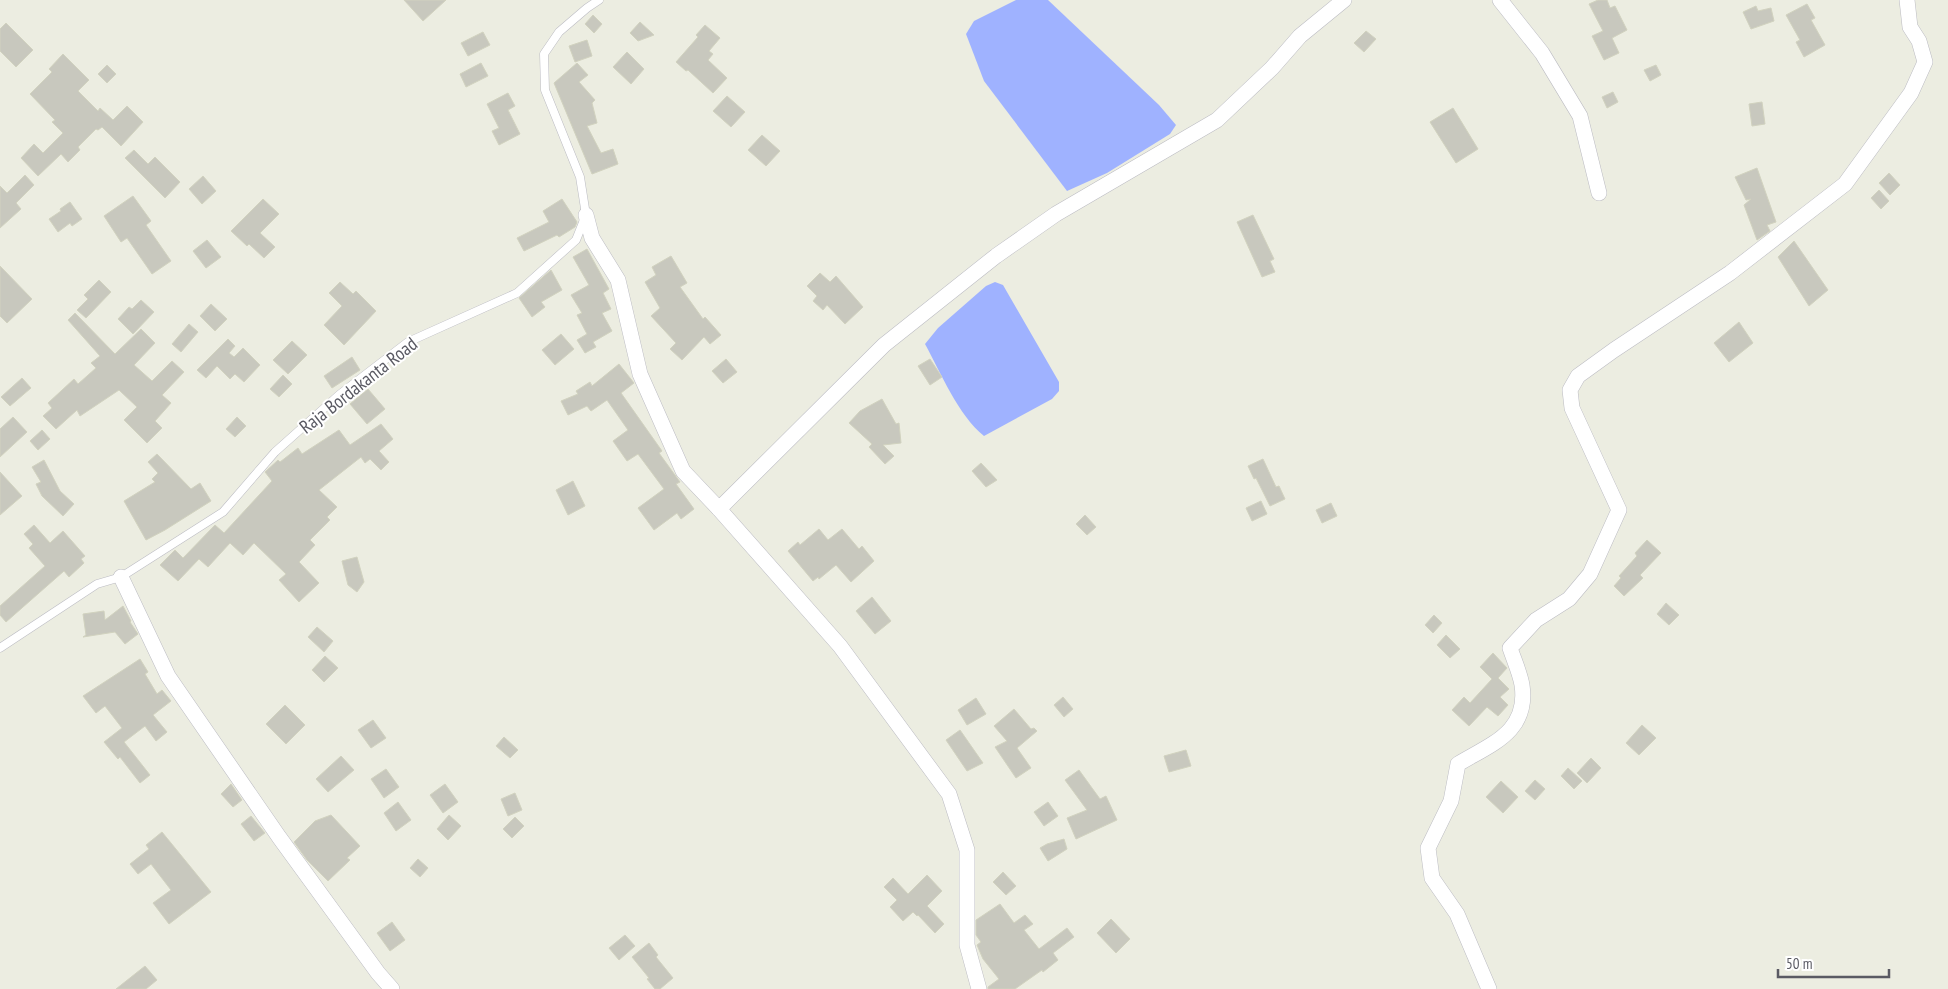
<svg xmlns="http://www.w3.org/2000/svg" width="1948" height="989" font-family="'PT Sans Narrow',sans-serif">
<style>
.water{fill:#9fb2ff}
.building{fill:#c8c8be;stroke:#d1d2bf}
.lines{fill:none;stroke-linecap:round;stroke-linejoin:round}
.lane-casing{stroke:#bcbcc3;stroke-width:9}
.street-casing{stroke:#bcbcc3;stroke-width:16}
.lane{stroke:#fff;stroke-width:8}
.street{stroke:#fff;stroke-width:15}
.labels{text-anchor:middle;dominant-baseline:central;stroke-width:4;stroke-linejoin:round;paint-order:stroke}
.street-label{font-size:19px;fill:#5a5a63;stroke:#fff}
</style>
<rect width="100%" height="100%" fill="#ecede1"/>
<g class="water">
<path d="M1016,0H1048L1159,105L1176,125L1170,134L1107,173L1067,191L984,81L966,34L974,21Z"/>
<path d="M995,282L1003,285L1059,382V391L1052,399L984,436C958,415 941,373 925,344L938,328L986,286Z"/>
</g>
<g class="building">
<path d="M404,0H446L423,21Z"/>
<path d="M1598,0H1607L1610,8L1615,6L1627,30L1612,38L1619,53L1604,60L1592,36L1603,31L1589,4Z"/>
<path d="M1807,4L1815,18L1811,20L1825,45L1804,57L1796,42L1800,40L1786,15Z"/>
<path d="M1756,6L1758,11L1771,8L1774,21L1751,29L1743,12Z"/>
<path d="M593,15L602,24L594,33L585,24Z"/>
<path d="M640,22L654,35L638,41L630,33Z"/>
<path d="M6,23L33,50L16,67L0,51V29Z"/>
<path d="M705,25L720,38L709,51L713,54L708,60L727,78L713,93L688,70L686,71L676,62L698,37L696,35Z"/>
<path d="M1366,31L1376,39L1364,52L1354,43Z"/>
<path d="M483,32L490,45L468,56L461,43Z"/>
<path d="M587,40L592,56L575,62L569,46Z"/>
<path d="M627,52L644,69L631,84L613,67Z"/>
<path d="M63,54L89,80L78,91L98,111L100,108L113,120L127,106L143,122L121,146L102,127L98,130L96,129L78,147L80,150L68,162L61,154L38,176L21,158L34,144L43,153L63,133L52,122L55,120L30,94L52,72L49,69Z"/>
<path d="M481,63L488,76L466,87L460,74Z"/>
<path d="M577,63L588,75L579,82L595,100L592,103L597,123L587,126L601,153L613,149L618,164L592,174L554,83Z"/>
<path d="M107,65L116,74L107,83L98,74Z"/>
<path d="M1656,65L1661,75L1650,81L1644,70Z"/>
<path d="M1613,92L1618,102L1607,108L1602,97Z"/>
<path d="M508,93L515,106L508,110L520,134L499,145L492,131L499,128L487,104Z"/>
<path d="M727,96L745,112L731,127L713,111Z"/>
<path d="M1762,102L1765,124L1752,126L1749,104Z"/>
<path d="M1453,108L1478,149L1456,163L1430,122Z"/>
<path d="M762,135L780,151L766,166L748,150Z"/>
<path d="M134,150L148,164L155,157L180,182L165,198L125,158Z"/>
<path d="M1757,168L1776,222L1767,225L1770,231L1757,240L1744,205L1751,199L1746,200L1735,177Z"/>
<path d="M1889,173L1900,185L1890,195L1879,183Z"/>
<path d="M25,175L34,185L16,203L21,209L0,228V186L7,193Z"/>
<path d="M203,176L216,191L202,204L189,189Z"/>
<path d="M1879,190L1889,201L1881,209L1871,198Z"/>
<path d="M133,196L151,221L146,225L171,261L152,274L127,238L121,242L104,216Z"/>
<path d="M263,199L279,214L260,233L275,247L264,258L249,244L247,246L231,231Z"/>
<path d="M562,199L577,222L575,227L559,237L557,235L524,251L517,238L549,222L543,211Z"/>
<path d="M70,202L82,219L72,226L70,223L58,232L49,219L61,211L60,209Z"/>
<path d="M1253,215L1274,259L1270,261L1275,272L1262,277L1237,222Z"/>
<path d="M207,240L221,257L206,268L193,251Z"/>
<path d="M1794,241L1828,290L1809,306L1778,257Z"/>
<path d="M587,249L609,289L603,293L611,309L602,313L612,331L593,342L596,347L585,353L577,340L587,334L577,315L582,313L571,295L589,285L573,257Z"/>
<path d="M671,256L687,283L680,287L703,319L705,317L721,335L710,344L704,337L682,360L670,349L676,343L651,316L660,308L645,282L656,275L652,267Z"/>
<path d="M0,266L32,299L7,323L0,316Z"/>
<path d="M551,270L562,290L541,302L545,307L532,317L519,298Z"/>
<path d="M820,273L830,282L836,276L863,307L845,324L827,305L823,310L813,301L817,296L807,286Z"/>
<path d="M99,280L111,292L86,318L77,310L88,299L84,295Z"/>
<path d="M340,282L353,294L356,291L376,311L344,345L324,325L342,306L329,293Z"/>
<path d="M141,300L154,312L133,334L118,319L129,307L132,309Z"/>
<path d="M211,304L227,319L215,331L200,316Z"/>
<path d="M75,313L115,354L141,329L155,343L134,365L152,381L172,361L184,372L162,395L171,403L155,421L162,428L147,443L124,420L137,407L119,390L80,416L77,410L56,429L43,416L52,408L48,403L74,379L78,384L96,368L91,363L100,356L68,320Z"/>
<path d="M1739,322L1753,343L1729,362L1714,343Z"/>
<path d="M189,324L198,332L181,352L172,344Z"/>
<path d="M561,334L574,349L555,365L542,350Z"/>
<path d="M228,339L235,346L229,353L234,357L243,348L260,365L244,382L235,374L230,379L217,366L206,378L197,370Z"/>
<path d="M292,341L307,355L288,374L273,360Z"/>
<path d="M352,357L360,370L332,388L324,376Z"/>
<path d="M726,359L737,372L723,383L712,371Z"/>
<path d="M930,359L942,377L930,385L918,366Z"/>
<path d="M619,364L634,383L621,393L662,451L659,453L680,482L676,484L694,509L681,519L677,513L654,530L638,508L664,489L638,454L627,461L613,441L628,430L607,400L591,411L587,406L568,415L561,401L578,394L576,391L590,382L592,386Z"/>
<path d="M283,375L292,384L279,397L270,389Z"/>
<path d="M22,378L31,388L10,406L1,397Z"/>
<path d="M368,389L385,409L367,424L350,404Z"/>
<path d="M882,399L896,424L899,423L901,443L883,445L894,456L885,464L869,447L872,444L849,423L860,411Z"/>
<path d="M13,417L27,432L0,457V429Z"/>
<path d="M237,417L246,426L235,437L226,429Z"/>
<path d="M381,424L393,439L379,451L389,462L381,470L370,459L365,463L361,457L319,490L337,507L327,517L330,520L310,540L315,545L299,562L319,583L299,602L279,580L286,574L254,543L243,555L230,543L208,567L199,559L178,581L160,565L175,550L183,558L215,525L224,533L272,481L265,472L278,460L280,462L298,448L302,454L339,430L350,445Z"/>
<path d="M42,430L50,439L38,450L30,441Z"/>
<path d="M157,454L191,489L200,483L211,501L165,530L146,540L124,501L155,482L152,479L158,473L148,462Z"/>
<path d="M1263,459L1276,487L1279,486L1285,499L1270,506L1256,478L1254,479L1248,466Z"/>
<path d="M44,460L60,491L74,504L63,516L42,496L36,484L41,482L32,467Z"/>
<path d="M981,463L997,480L986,487L972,471Z"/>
<path d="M0,472L22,496L0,515Z"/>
<path d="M573,481L585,506L568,515L556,490Z"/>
<path d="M1261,501L1267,514L1252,521L1246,508Z"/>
<path d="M1331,503L1337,516L1322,523L1316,510Z"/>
<path d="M1085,515L1096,527L1087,535L1076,524Z"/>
<path d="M34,525L50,543L63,531L85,556L81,559L84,563L69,577L64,571L6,622L0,615V606L45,566L29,548L33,544L24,534Z"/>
<path d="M819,529L828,540L842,529L859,549L862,546L874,561L851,582L836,565L819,579L818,577L813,581L788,551L798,542L800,545Z"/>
<path d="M1647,540L1661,553L1640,575L1643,578L1624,596L1614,586L1621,578L1619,576L1637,556L1635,553Z"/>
<path d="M357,557L364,582L357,592L348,585L342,561Z"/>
<path d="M872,597L891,621L875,634L856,611Z"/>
<path d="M1666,603L1679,615L1669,625L1657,614Z"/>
<path d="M123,606L131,621L130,622L138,634L125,644L115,632L83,637L86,635L83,614L104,611L105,620Z"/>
<path d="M1434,615L1442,623L1433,633L1425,625Z"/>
<path d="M317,627L333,641L324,652L308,637Z"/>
<path d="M1446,635L1460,649L1450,658L1437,645Z"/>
<path d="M1493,653L1507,668L1498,678L1509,689L1500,697L1508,705L1498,716L1487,707L1469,726L1452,710L1464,697L1470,703L1492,679L1480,667Z"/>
<path d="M325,656L338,668L324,682L312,670Z"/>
<path d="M140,659L148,672L145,674L157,694L162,690L171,701L153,715L167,732L156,741L145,726L124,742L150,775L140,783L120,757L118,759L104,742L122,728L105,706L96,713L83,696Z"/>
<path d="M1063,697L1073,709L1064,717L1054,705Z"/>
<path d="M976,698L986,714L967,725L958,710Z"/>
<path d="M285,705L305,725L286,744L266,724Z"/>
<path d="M1014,709L1031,729L1034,728L1037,731L1017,748L1031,768L1016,778L995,747L1007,741L994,726Z"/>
<path d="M373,720L386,738L371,748L358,730Z"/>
<path d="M1642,725L1656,738L1639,755L1626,743Z"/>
<path d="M960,730L983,763L967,771L946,740Z"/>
<path d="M504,737L518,750L510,758L496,746Z"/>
<path d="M1186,750L1191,766L1169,772L1164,756Z"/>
<path d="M341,756L354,770L328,792L316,779Z"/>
<path d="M1591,758L1601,768L1587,783L1577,773Z"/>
<path d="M1568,768L1582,781L1574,789L1561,776Z"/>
<path d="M386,769L399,787L384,798L371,779Z"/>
<path d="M1079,770L1100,799L1106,796L1117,820L1076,839L1067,818L1087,810L1065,780Z"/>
<path d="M1535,780L1545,789L1535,800L1525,791Z"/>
<path d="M1501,781L1518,797L1503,813L1486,797Z"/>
<path d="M231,784L242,800L233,807L221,794Z"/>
<path d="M445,784L458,802L443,813L430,795Z"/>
<path d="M515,793L522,810L508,816L501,799Z"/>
<path d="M398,802L411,820L396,831L384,813Z"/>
<path d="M1048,802L1058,816L1044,826L1034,812Z"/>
<path d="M331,815L360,846L347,858L350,860L328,881L307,860L294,842L315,821Z"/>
<path d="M449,815L461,826L448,840L437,829Z"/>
<path d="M251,816L265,833L254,841L241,824Z"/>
<path d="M515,817L524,826L512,838L503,829Z"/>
<path d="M162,832L211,892L169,924L153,903L171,890L151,864L138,874L130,864L149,849L146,845Z"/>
<path d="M1064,839L1067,849L1048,861L1040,848L1047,844Z"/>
<path d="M418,859L428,868L420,877L410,868Z"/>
<path d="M1003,872L1016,886L1006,895L993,882Z"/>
<path d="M927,875L942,891L927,906L944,924L935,933L918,915L917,916L913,912L903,921L890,907L897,900L884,887L893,878L908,894Z"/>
<path d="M1000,904L1014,923L1025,915L1033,924L1024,930L1039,949L1067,928L1074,937L1053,953L1058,960L1043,972L1042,970L1015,989H988V987L999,979L983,959L977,945L981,942L976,935V920Z"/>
<path d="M1111,919L1130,939L1116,953L1097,933Z"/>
<path d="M392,922L405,940L390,951L377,933Z"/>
<path d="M625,935L635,946L619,960L609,948Z"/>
<path d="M649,943L658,955L656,957L673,978L660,989H655L647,979L649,978L632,957Z"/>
<path d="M145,966L157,980L146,989H116Z"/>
</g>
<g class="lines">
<defs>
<path id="lane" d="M0,648L97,584L121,577L223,512L275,452L339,395L408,342L517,293L576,240L586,215L580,177L545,90L544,54L559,32L587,8L599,0"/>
<g id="street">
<path d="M1500,0L1542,53L1580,116L1599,193"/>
<path d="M586,215L592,238L618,280L640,374L683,471L719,509L884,345L996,256L1056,214L1217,120L1272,68L1300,36L1344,0"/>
<path d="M719,509L840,646L949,794L967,850V945L979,989"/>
<path d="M121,577L168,676L279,837L378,973L392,989"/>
<path d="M1489,989L1457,914L1432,878L1428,848L1451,801L1458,764C1491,744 1529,732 1522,685C1520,673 1514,660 1510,648L1536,620L1569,599L1590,574L1619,510L1572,408L1570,390L1578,376L1614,350L1730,273L1845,184L1911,93L1925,62L1919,41L1910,27L1907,0"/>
</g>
</defs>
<use href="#lane" class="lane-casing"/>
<use href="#street" class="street-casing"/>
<use href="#lane" class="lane"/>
<use href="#street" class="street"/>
</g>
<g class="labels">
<g class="street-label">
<text transform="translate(358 385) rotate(-38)">Raja Bordakanta Road</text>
</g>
</g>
<path d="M1778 969v8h111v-8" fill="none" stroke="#5a5a63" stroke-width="2.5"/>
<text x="1786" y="969" font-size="15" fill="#5a5a63" stroke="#ffffff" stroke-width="4" paint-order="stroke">50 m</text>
</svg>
